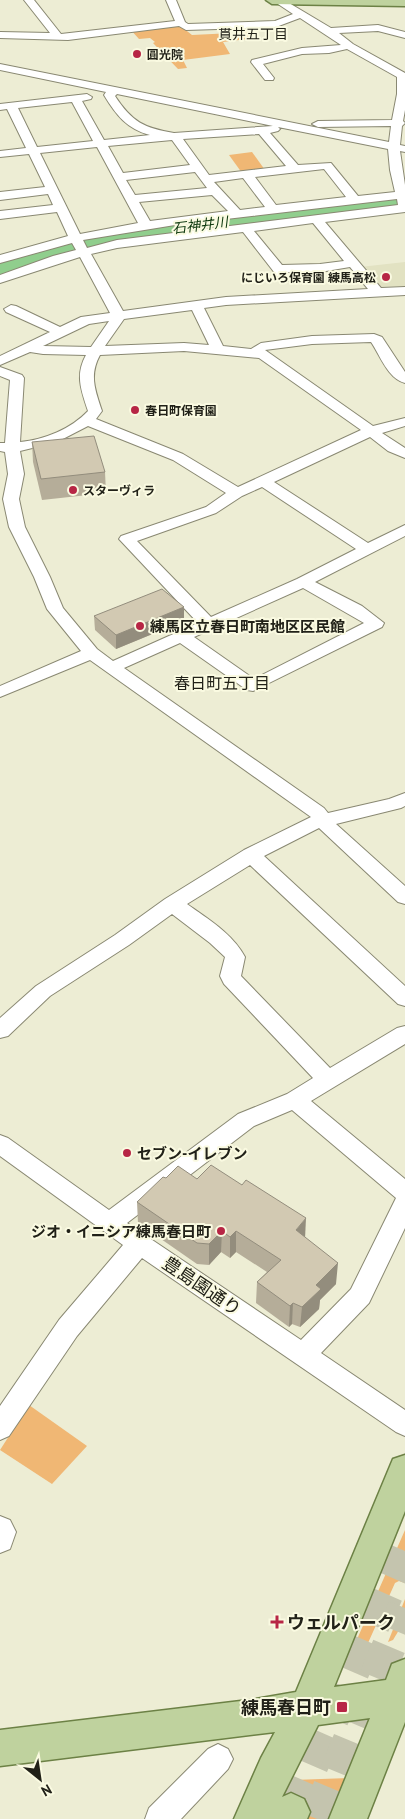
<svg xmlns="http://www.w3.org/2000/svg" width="405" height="1819" font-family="'PT Sans','Noto Sans JP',sans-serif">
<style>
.built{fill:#e2e2c2}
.green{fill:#f0b774}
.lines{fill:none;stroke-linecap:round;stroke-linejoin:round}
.river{fill:#90ce8d;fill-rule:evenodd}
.major-tunnel{stroke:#c4c4ae;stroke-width:34;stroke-dasharray:34 17;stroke-linecap:butt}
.minor-casing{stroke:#898872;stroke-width:2}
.major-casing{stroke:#6c8145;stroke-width:3}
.minor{fill:#fff;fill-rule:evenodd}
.major{fill:#bfd29e;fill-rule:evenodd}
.wall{fill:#b5ad99}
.shaded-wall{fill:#938d7d}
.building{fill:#d2c9b2;stroke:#938d7d}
.poi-dot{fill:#b72645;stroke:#fafae1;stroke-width:2}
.labels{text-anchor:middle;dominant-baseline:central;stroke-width:4;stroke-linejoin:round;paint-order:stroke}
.far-poi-label{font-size:12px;font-weight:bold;fill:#212118;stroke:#fafae1;text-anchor:start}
.far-neighbourhood-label{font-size:14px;fill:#212118;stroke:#fafae1}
.far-water-label{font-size:14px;font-style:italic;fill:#0b370c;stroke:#fafae1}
.poi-label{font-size:15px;font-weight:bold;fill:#212118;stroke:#fafae1;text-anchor:start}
.neighbourhood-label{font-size:16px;fill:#212118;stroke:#fafae1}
.near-street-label{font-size:18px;fill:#212118;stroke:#fafae1}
.near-poi-label{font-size:18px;font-weight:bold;fill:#212118;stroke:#fafae1;text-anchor:start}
</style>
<rect width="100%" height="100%" fill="#ededd4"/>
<path class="built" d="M405,262V286L376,287L360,267Z"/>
<g class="green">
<path d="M178,24L192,35L253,32L255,38L223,42L230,54L183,60L187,68L178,69L153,43L155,42L150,38L139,39L130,29Z"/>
<path d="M252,152L265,170L242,173L229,155Z"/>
<path d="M29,1405L87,1446L52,1484L0,1450Z"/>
<path d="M405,1530V1583L399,1581L395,1583L368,1643H360L358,1641V1637Z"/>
<path d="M405,1599V1620L393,1640L388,1642Z"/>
<path d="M349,1778L333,1819H305L279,1806L293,1780Z"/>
</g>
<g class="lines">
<path class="river" d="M405,196V208L164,237L105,247L52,259L0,278V263C76,235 155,225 235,215C291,209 348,202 405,196Z"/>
<g class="major-tunnel">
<path d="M291,1812L405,1551"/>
<path d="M317,1819L405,1608"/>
</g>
<defs>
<g id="minor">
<path d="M24,0H34L61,34L175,21L166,0H176L185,22L188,24L275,21L293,14L272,0H284L331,28L378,25L405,32V38L378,31L339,33L353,44L405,73V110L403,121L405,123L402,126L400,145L405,146V152L400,151L405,185V212L325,222L381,288L405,287V295L226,305L204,308L223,346L251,349L261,343L312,336L374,334L382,337L405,372V383C388,379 380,355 371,342L312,344L265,350L373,426L405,418V426L382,433L405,448V458L388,451L370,437L274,482L368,543L405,525V536L315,582L362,606L384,623L382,627L253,691L247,690L180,643L124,668L324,808L328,813L389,799L405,793V806L401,808L336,824L405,886V904L398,902L319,828L264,856L405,986V1006L398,1004L250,865L187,904C208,919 233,934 245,957L241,976L330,1068L397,1028L405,1026V1044L311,1101L405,1179V1228L369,1303L321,1353L405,1410V1436L396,1432L142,1258L77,1336L9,1436L0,1440V1406L59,1320L123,1245L0,1156V1135L8,1138L109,1210L238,1114L287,1094L313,1078L224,984L220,976L225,957L210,943L172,914L129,945L50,996L8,1036L0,1038V1018L36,986L115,935L165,899L244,850L311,817L90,660L0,697V686L81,651L47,609L34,577L9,527L3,499L8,474L5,452L0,451V443H5L10,380L0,376V367L22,375L24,378L20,442C44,440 71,429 88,411C81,390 75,375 86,355L43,354L30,352L0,365V356L50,332L6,312L4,309L11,305L16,306L60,327L81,317L110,313L80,257L0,283V275L53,256L76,250L72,243L0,263V255L68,236L57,212L0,219V211L53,205L48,194L0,200V192L45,187L29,154L0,157V151L26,148L7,109L0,110V104L87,94L92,97L91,99L82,101L104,140L150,135C127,129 116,115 104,95L106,92L0,70V64L389,142L391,126L318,127L312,124L318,121L392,120L397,94V77L347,49L329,53L302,54L263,64L274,78L273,80H265L251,62L252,60L302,48L341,45L300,18L276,27L186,30L179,26L68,40L0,38V32L50,33ZM117,94L273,126L174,133C144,128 132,122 115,96ZM72,102L93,141L37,147L18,108ZM278,127L388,149L390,170L395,192L358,196L331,163L298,165L270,133L278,131L280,129ZM259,134L286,166L209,175L183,139ZM172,140L190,165L123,173L108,146ZM97,147L138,223L80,234L40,153ZM324,169L346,197L276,205L255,177ZM195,172L207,188L135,195L126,180ZM243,178L265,207L240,210L214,182ZM212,195L228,211L150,221L139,202ZM397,199L398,205L117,240L87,248L83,240L175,225ZM313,223L344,261L320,264L282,265L254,231ZM243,232L281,281H291L292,278L288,272H320L350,267L368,289L226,297L123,311L91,254L117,248ZM192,310L209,345L184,343L105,346L124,319ZM109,321L91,347L43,346L89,324ZM184,351L259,358L361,430L238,487L183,454L96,419L102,411C95,390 89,375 100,355ZM88,426L173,460L226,493L206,507L121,536L119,539L198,623L113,661L97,649L63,608L50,577L25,527L19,499L24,474L20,451L57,442ZM262,487L356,549L297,579L211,617L137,541L216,513L242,496ZM303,588L364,623L254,679L194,637ZM292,1110L396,1198L351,1289L301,1340L127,1223L254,1126Z"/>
<path d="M0,1516L10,1520L16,1532L10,1549L0,1553Z"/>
<path d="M218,1744L228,1749L233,1759L228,1769L181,1819H145L149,1808L208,1749Z"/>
</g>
<g id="major">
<path d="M266,0H405V6L272,4Z"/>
<path d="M405,1455V1511L334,1687L386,1680L392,1664L405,1659V1722L367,1819H329L370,1718L318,1725L282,1797L291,1793L304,1799L310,1812L307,1819H234L261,1758L275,1732L0,1766V1730L249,1700L296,1692L393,1459Z"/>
</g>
</defs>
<use href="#minor" class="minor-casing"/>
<use href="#major" class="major-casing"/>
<use href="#minor" class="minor"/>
<use href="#major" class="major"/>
</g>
<g class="wall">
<path d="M32,442L105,472L106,493L42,500L33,462Z"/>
<path d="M184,607V621L116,649L95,630L94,616Z"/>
<path d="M166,1178L197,1179L305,1237L336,1284L320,1300L319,1309L300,1327L292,1324L289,1327L256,1303L257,1282L267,1272L236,1252L230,1258L221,1252L209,1265L197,1264L138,1223L137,1202Z"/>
</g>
<g class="shaded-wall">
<path d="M184,607V621L116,649V635Z"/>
<path d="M306,1218L305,1239L296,1230Z"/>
<path d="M222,1231L221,1252L209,1265V1244Z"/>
<path d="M236,1231V1252L230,1258V1237Z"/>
<path d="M338,1263L336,1284L320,1300L319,1309L300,1327L302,1307L316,1285Z"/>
<path d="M293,1303L292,1324L289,1327L290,1306Z"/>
</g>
<g class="building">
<path d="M94,436L105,472L41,479L32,442Z"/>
<path d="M162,589L184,607L116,635L94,616Z"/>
<path d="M211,1165L242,1185L246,1180L306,1218L296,1230L338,1263L316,1285L321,1289L302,1307L293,1303L290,1306L257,1282L281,1260L236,1231L230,1237L222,1231L209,1244L197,1243L137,1202L163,1177L166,1178L178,1166L197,1179Z"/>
</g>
<g class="poi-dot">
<circle cx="137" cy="54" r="5"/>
<circle cx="386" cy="277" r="5"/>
<circle cx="135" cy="410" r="5"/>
<circle cx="73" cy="490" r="5"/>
<circle cx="140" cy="626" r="5"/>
<circle cx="127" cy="1153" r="5"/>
<circle cx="221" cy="1231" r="5"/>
<path d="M274.5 1614.5h5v5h5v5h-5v5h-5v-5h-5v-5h5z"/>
<rect x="336" y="1701" width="12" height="12" rx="2.5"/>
</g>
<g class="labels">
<g class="far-poi-label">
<text x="147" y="54">圓光院</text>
<text x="376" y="277" text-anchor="end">にじいろ保育園 練馬高松</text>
<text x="145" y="410">春日町保育園</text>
<text x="83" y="490">スターヴィラ</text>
</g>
<g class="far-neighbourhood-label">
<text x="253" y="34">貫井五丁目</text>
</g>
<g class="far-water-label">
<text transform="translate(200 225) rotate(-7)">石神井川</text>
</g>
<g class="poi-label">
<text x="150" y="626">練馬区立春日町南地区区民館</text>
<text x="137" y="1153">セブン-イレブン</text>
<text x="211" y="1231" text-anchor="end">ジオ・イニシア練馬春日町</text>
</g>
<g class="neighbourhood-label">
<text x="222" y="683">春日町五丁目</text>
</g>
<g class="near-street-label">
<text transform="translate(202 1286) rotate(34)">豊島園通り</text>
</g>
<g class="near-poi-label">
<text x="287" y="1622">ウェルパーク</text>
<text x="331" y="1707" text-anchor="end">練馬春日町</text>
</g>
</g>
<g transform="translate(40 1779) rotate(150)" stroke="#fafae1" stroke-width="4" paint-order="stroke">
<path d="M0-4L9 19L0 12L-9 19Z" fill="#212118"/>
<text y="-8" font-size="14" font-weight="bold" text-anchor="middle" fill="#212118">N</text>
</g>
</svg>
